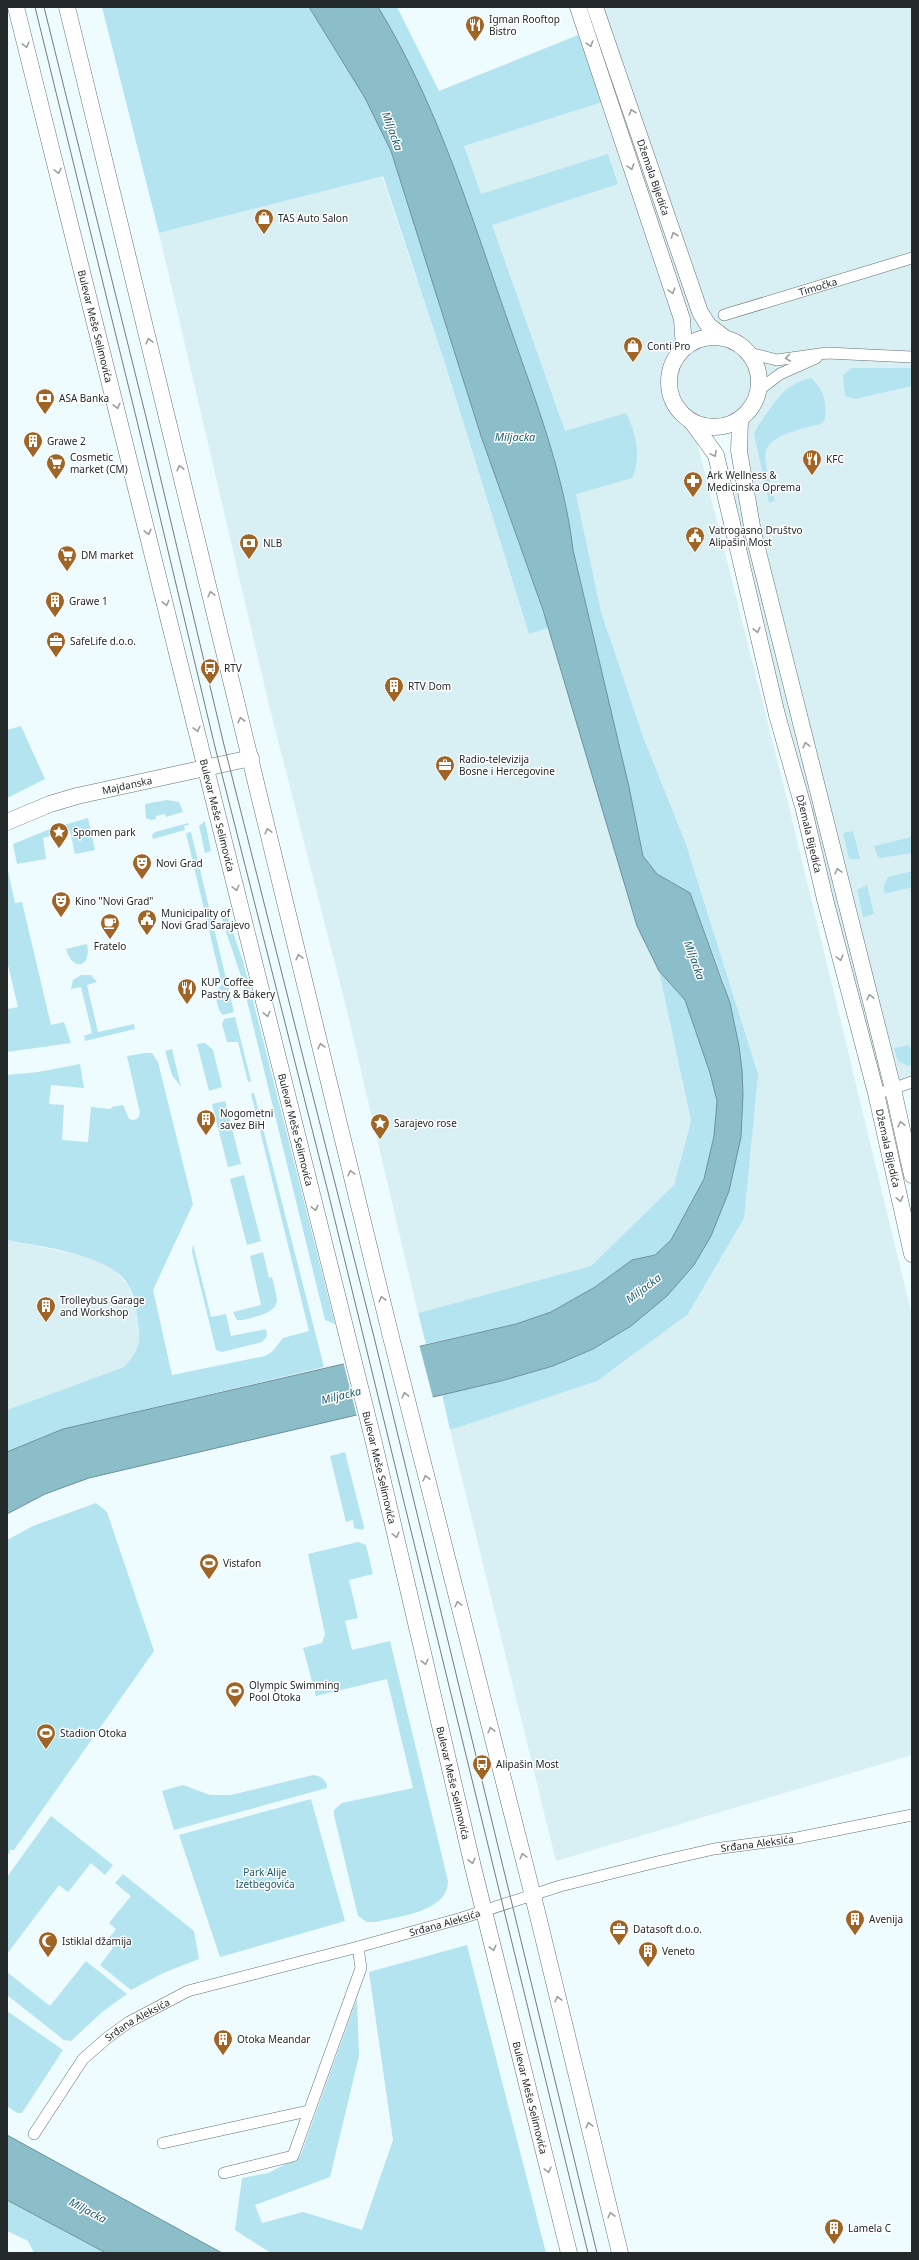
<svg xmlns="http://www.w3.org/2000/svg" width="919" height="2260" font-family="'Noto Sans',sans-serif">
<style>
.built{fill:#d8eff4}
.green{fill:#b4e4ef}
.water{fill:#8cbeca;stroke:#6d919a}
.pier{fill:#eefcff}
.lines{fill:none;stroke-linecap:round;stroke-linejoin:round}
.street-casing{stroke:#647073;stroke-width:12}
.secondary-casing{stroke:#647073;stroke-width:17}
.street{stroke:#fff;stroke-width:11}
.secondary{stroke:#fff;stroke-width:16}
.tram{stroke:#747c7e;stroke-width:1}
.oneway{stroke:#9c9f9f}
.labels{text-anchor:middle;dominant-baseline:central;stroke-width:3;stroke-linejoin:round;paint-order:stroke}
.poi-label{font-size:10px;fill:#24292a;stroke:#fff;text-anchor:start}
.street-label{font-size:10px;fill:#24292a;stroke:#fff}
.park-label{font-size:10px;fill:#175b67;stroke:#fff}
.water-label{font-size:11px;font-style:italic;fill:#1e606d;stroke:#fff}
</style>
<rect width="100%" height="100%" fill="#eefcff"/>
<g class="built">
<path d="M597,7H912V1084L876,1093L734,537L736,468L733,424L716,427L692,422L789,807L912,1316V1755L556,1861L450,1430L597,1381L758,1074L686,844L644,739L601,612L570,467L435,95L603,28Z"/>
<path d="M382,176L447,370L529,634L549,628L637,926L659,971L691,1121L674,1185L591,1266L418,1313L347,1011L268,701L159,233Z"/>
<path d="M7,1240L92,1258L108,1265L129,1285L136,1308L140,1334L136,1353L124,1367L7,1410Z"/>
</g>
<g class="green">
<path d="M102,7H309L365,98L391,151L481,436L549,628L529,634L447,370L383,176L159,233Z"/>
<path d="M378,7H397L439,91L578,35L602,102L464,146L481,194L608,154L618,184L492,225L565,431L626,413C636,433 642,457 632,478L576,494L601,612L644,739L686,844L758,1074L744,1218L688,1314L597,1381L450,1430L442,1394L501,1381L553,1366L593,1349L631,1326L667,1296L743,1094L739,1046L724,983L690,893L657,874L643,856L629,787L573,550L564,497L545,429L489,265L446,151L418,83Z"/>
<path d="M852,368H912V386L855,399L845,396L843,375Z"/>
<path d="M811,378C825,392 826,400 825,419L820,424C805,429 771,433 766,451C763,462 772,489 775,501L769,503L754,434C757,426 762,420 767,413C779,395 789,383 811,378Z"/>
<path d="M21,726L45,779L7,798V730Z"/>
<path d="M167,800L179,802L183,812L166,817L165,814L156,816V819L151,820L146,818L145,804Z"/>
<path d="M88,818L95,850L75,854L70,831L43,838L46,859L17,864L13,844L50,829Z"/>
<path d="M205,821L211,851L205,853L199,826Z"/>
<path d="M188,823L189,825L184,826L185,830L153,839L152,835L155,832Z"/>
<path d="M853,831L860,859H849L843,833Z"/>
<path d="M191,832L234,1012L223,1015L220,1012C217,1002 212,991 222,985L186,833Z"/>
<path d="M912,837V853L880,858L877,855L874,846Z"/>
<path d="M7,866L15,903L22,902L51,1025L64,1022L71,1043L7,1052V1009L18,1007L7,961Z"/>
<path d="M912,871V887L884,894V885L888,877Z"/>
<path d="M867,885L874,914L863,917L857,890Z"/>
<path d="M226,913L243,961L335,1324L325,1320L241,976L220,914Z"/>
<path d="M87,944C92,967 73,973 66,949Z"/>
<path d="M659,971L685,1000L710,1073L717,1101L714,1136L704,1179L671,1240L655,1255L632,1260L595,1287L551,1312L516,1324L426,1344L418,1313L591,1266L674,1185L691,1121Z"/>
<path d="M81,975H91L97,982L87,985L98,1032L134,1024L135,1029L85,1041L84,1036L92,1033L81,987L71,989L73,980Z"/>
<path d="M235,1017L251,1081L248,1082L238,1042H227L222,1024L224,1019Z"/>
<path d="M205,1043L213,1050L222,1087L209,1091L197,1044Z"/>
<path d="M909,1045L912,1052V1065L908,1066L898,1061L894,1048Z"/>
<path d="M172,1049L181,1087L172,1075L165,1051Z"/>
<path d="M145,1053H152L158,1062L193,1204L153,1290L172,1375L265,1356L272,1352L283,1338L309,1331L251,1094L254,1093L324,1367L63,1429L7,1452V1410L124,1367C141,1348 141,1340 137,1315C136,1306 134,1294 129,1286C112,1254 40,1247 7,1240V1075L38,1072L80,1064L84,1088L51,1085L49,1104L64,1105L62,1140L88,1142L91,1107L111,1109L112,1107L123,1105L129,1119L134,1120L138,1118L140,1113L127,1056Z"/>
<path d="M225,1101L241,1164L228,1167L212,1104Z"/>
<path d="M244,1175L261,1241L247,1245L230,1179Z"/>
<path d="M193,1244L211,1317L226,1314L231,1336L266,1329L267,1336L262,1342L222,1352L216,1350L192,1252Z"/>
<path d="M263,1252L269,1278L272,1277C277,1299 284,1308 258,1316C251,1318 244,1321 237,1320L233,1312L261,1305L250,1256Z"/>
<path d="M345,1452L364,1527L363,1530L354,1528L353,1520L346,1522L330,1456Z"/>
<path d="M96,1503L107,1512L154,1651L14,1850H10L7,1858V1540L33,1526Z"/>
<path d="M358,1542L366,1545L373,1574L349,1580L358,1618L345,1621L352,1650L390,1641L448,1881C448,1912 399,1916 376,1922H367L358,1916L334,1815V1810L342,1803L413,1788L387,1679L316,1696L303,1648L322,1643L325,1634L308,1554Z"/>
<path d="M313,1775C320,1776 327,1779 327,1788L174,1830L162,1791L183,1785L210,1795H231Z"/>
<path d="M311,1799L345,1921L220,1957L179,1835Z"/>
<path d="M51,1816L113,1865L105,1875L91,1863L68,1892L59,1885L7,1954V1877Z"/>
<path d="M123,1874L194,1931L199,1959L163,1973L131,1990L100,1965L113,1948L106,1942L116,1929L109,1923L131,1896L115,1883Z"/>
<path d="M467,1945L546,2253H271L235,2230L242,2178L268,2173L300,2157L357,1998L359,2056L330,2177L255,2205L262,2223L303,2212L362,2230L393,2140L369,1972Z"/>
<path d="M86,1961L127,1994L102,2012L71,2041L64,2040L7,1995V1972L50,2006Z"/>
<path d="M7,2011L63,2050L22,2113H17L7,2106Z"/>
<path d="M7,2200L106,2253H34L28,2241L7,2231Z"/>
</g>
<g class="water">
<path d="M309,7H378C438,105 472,219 510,327C535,400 564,473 573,550L629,787L643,856L657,874L690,893L730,1003L739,1046L742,1070L743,1094L741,1137L729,1191L711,1236L694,1265L667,1296L631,1326L593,1349L553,1366L501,1381L89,1478L45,1494L7,1514V1452L63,1429L516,1324L551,1312L595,1287L632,1260L655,1255L671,1240L704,1179L714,1136L717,1101L710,1073L685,1000L659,971L637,926L543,610L481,436L391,151L365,98Z"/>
<path d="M7,2135L222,2253H106L7,2200Z"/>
</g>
<path class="pier" d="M419,1344L433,1398L357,1417L343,1361Z"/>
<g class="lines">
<defs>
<g id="street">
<path id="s1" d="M724,315L912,258"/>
<path d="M749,353L777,360L827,353L912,357"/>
<path d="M759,390L780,374L816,358"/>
<path d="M886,1091L912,1082"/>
<path id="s2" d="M34,2134L83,2059L107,2038L129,2022L188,1991L358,1947L462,1918L560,1886L657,1862L714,1849L797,1838L912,1815"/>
<path d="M163,2143L308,2111"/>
<path d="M224,2173L293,2156L361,1968L358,1947"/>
</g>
<g id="secondary">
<path id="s3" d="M16,7L374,1443L473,1867L569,2253"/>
<path d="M67,7L391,1337L536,1908L620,2253"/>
<path d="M578,7L682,319L684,348"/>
<path id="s4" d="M595,7L700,312L708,325L725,338"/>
<circle cx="714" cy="382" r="45"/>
<path d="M740,420L739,451L753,532L893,1089L912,1175"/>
<path id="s5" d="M692,422L716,455L777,715L804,810L825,899L876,1093L912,1254"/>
<path id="s6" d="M7,822L50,804L77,796L251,758"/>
</g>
</defs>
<use href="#street" class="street-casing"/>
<use href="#secondary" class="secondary-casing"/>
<use href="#street" class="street"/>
<use href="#secondary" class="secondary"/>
<g class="tram">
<path d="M35,7L137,421L215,747L328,1192L588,2253"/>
<path d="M44,7L146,417L224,745L375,1341L597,2253"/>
</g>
</g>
<defs><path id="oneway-chevron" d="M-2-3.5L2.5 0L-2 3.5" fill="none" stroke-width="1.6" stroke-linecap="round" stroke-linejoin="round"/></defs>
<g class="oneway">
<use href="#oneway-chevron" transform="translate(590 44) rotate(72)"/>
<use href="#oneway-chevron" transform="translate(26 45) rotate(76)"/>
<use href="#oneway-chevron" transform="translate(632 112) rotate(-109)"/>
<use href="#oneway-chevron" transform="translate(631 167) rotate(72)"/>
<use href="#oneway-chevron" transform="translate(58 171) rotate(76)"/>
<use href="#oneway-chevron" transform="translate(674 235) rotate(-109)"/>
<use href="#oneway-chevron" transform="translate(672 291) rotate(72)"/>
<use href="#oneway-chevron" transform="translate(149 341) rotate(-104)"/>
<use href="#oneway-chevron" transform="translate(788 358) rotate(172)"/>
<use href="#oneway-chevron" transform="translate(117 406) rotate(76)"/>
<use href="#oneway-chevron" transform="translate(714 454) rotate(62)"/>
<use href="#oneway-chevron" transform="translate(180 468) rotate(-104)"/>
<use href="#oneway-chevron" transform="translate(148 532) rotate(76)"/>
<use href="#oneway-chevron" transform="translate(211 594) rotate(-104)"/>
<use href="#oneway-chevron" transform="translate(166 603) rotate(76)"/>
<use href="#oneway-chevron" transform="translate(757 630) rotate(77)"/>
<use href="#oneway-chevron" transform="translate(241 720) rotate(-104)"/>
<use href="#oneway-chevron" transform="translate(197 729) rotate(76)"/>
<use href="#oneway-chevron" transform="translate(806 745) rotate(-104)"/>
<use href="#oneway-chevron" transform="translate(268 831) rotate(-104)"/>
<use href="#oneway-chevron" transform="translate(838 871) rotate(-104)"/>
<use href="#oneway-chevron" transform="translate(236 888) rotate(76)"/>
<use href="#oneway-chevron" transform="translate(299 957) rotate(-104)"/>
<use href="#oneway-chevron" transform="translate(840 958) rotate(75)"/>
<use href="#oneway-chevron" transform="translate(870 997) rotate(-104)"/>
<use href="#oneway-chevron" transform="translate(267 1014) rotate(76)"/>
<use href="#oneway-chevron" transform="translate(321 1046) rotate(-104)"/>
<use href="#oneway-chevron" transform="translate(901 1124) rotate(-103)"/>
<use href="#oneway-chevron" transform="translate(351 1173) rotate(-104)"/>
<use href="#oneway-chevron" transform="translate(900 1199) rotate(77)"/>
<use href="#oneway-chevron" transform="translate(315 1208) rotate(76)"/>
<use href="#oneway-chevron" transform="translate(382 1299) rotate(-104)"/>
<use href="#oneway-chevron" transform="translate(405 1395) rotate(-104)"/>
<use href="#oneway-chevron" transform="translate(426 1478) rotate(-104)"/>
<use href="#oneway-chevron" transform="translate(396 1535) rotate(76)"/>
<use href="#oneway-chevron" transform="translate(458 1604) rotate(-104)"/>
<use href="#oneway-chevron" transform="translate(425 1662) rotate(77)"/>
<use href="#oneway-chevron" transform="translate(491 1730) rotate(-104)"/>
<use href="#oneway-chevron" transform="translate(523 1856) rotate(-104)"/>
<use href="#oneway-chevron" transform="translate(472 1861) rotate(77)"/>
<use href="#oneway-chevron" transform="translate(493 1948) rotate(76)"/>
<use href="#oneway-chevron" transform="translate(558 1999) rotate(-104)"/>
<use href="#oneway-chevron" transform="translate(589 2125) rotate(-104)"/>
<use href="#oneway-chevron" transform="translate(548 2170) rotate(76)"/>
<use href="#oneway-chevron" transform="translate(611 2215) rotate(-104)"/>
</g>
<defs>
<symbol id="restaurant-pin" viewBox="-11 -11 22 30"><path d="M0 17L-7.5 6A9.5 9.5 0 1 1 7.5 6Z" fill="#a06425" stroke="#fff"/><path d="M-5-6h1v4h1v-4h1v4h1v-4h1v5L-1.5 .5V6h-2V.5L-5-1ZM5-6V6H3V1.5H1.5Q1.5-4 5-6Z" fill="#fff"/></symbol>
<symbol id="shop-pin" viewBox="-11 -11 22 30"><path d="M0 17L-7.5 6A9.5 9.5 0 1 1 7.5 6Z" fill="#a06425" stroke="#fff"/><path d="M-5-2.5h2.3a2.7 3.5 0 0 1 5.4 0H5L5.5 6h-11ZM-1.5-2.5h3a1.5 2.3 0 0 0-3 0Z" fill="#fff"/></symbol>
<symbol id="bank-pin" viewBox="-11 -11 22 30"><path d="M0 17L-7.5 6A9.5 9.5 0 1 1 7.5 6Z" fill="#a06425" stroke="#fff"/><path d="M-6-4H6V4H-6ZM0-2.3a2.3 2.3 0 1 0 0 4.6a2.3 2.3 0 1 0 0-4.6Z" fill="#fff"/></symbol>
<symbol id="building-pin" viewBox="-11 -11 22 30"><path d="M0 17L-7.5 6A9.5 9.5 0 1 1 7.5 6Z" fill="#a06425" stroke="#fff"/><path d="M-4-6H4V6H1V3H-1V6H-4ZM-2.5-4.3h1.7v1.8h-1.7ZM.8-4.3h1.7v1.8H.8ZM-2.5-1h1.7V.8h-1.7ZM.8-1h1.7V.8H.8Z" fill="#fff"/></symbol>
<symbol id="supermarket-pin" viewBox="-11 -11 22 30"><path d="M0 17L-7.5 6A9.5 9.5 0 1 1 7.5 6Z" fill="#a06425" stroke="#fff"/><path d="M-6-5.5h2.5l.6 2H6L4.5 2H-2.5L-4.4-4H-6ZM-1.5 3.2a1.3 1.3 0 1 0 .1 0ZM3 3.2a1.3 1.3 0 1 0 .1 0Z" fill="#fff"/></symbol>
<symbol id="pharmacy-pin" viewBox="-11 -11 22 30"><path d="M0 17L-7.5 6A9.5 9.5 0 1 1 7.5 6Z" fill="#a06425" stroke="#fff"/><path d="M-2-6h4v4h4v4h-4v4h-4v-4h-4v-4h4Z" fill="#fff"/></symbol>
<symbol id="civic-pin" viewBox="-11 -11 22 30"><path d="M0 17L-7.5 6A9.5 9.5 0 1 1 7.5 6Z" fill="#a06425" stroke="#fff"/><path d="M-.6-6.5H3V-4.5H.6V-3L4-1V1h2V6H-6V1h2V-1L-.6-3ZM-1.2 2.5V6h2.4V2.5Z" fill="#fff"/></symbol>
<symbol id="office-pin" viewBox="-11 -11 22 30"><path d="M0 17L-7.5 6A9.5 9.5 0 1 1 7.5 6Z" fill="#a06425" stroke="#fff"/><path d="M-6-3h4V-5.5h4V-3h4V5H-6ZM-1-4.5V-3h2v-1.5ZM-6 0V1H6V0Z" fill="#fff"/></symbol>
<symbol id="bus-pin" viewBox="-11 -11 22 30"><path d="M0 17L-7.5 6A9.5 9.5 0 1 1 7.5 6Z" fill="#a06425" stroke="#fff"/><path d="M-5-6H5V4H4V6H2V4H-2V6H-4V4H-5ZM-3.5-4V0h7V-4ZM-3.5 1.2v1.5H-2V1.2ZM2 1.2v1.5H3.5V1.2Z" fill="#fff"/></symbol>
<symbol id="sight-pin" viewBox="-11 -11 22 30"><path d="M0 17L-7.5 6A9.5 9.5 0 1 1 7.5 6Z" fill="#a06425" stroke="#fff"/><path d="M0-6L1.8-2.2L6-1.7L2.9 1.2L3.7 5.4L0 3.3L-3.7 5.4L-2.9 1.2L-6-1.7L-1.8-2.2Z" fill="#fff"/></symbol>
<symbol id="theatre-pin" viewBox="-11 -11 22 30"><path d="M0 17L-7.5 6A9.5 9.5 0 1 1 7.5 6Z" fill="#a06425" stroke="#fff"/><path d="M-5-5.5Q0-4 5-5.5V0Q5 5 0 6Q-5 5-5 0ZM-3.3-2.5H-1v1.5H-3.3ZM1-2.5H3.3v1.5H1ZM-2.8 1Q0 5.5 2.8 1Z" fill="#fff"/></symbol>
<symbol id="cafe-pin" viewBox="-11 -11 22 30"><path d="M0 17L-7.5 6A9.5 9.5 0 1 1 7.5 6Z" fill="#a06425" stroke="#fff"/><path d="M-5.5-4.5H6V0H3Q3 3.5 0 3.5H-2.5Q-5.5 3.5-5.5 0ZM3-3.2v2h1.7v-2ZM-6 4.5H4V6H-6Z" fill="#fff"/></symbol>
<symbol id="stadium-pin" viewBox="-11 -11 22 30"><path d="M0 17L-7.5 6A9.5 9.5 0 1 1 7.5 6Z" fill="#a06425" stroke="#fff"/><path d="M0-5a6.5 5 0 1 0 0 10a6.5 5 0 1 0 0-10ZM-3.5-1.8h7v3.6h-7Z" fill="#fff"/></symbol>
<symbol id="mosque-pin" viewBox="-11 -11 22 30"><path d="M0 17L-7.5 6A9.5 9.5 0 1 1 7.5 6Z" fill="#a06425" stroke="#fff"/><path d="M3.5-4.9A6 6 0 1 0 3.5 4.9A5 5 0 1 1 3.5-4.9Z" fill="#fff"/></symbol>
</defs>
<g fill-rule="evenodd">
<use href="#restaurant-pin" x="464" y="14" width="22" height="30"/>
<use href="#shop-pin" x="253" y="207" width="22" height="30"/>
<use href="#shop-pin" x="622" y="335" width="22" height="30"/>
<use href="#bank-pin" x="34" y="387" width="22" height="30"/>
<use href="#building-pin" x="22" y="430" width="22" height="30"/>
<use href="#restaurant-pin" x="801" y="448" width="22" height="30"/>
<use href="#supermarket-pin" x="45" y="452" width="22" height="30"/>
<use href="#pharmacy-pin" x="682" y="470" width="22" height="30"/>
<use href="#civic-pin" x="684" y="525" width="22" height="30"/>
<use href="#bank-pin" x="238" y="532" width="22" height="30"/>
<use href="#supermarket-pin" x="56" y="544" width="22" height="30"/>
<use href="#building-pin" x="44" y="590" width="22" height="30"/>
<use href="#office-pin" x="45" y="630" width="22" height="30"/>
<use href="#bus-pin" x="199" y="657" width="22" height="30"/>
<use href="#building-pin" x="383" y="675" width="22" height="30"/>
<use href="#office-pin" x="434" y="754" width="22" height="30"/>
<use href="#sight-pin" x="48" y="821" width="22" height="30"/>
<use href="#theatre-pin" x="131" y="852" width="22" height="30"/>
<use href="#theatre-pin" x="50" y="890" width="22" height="30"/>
<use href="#civic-pin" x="136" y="908" width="22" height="30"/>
<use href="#cafe-pin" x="99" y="912" width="22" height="30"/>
<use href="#restaurant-pin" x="176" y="977" width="22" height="30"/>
<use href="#building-pin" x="195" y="1108" width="22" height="30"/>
<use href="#sight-pin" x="369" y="1112" width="22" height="30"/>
<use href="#building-pin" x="35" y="1295" width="22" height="30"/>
<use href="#stadium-pin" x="198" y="1552" width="22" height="30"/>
<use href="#stadium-pin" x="224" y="1680" width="22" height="30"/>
<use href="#stadium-pin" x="35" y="1722" width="22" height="30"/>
<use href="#bus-pin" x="471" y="1753" width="22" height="30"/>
<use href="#building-pin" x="844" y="1908" width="22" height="30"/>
<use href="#office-pin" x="608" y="1918" width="22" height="30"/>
<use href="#mosque-pin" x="37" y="1930" width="22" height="30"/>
<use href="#building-pin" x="637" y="1940" width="22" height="30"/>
<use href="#building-pin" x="212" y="2028" width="22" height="30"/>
<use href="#building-pin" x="823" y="2217" width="22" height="30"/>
</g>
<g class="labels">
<g class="poi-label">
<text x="489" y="19">Igman Rooftop<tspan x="489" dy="12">Bistro</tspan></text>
<text x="278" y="218">TAS Auto Salon</text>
<text x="647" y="346">Conti Pro</text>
<text x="59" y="398">ASA Banka</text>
<text x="47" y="441">Grawe 2</text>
<text x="70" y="457">Cosmetic<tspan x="70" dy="12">market (CM)</tspan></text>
<text x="826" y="459">KFC</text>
<text x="707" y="475">Ark Wellness &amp;<tspan x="707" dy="12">Medicinska Oprema</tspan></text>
<text x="709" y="530">Vatrogasno Društvo<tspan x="709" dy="12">Alipašin Most</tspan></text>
<text x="263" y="543">NLB</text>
<text x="81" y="555">DM market</text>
<text x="69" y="601">Grawe 1</text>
<text x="70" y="641">SafeLife d.o.o.</text>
<text x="224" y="668">RTV</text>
<text x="408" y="686">RTV Dom</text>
<text x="459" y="759">Radio-televizija<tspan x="459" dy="12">Bosne i Hercegovine</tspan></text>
<text x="73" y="832">Spomen park</text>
<text x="156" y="863">Novi Grad</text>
<text x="75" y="901">Kino "Novi Grad"</text>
<text x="161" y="913">Municipality of<tspan x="161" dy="12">Novi Grad Sarajevo</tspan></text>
<text x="110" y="946" text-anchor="middle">Fratelo</text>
<text x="201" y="982">KUP Coffee<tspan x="201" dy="12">Pastry &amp; Bakery</tspan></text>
<text x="220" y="1113">Nogometni<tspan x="220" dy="12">savez BiH</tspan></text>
<text x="394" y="1123">Sarajevo rose</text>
<text x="60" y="1300">Trolleybus Garage<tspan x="60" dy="12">and Workshop</tspan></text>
<text x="223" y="1563">Vistafon</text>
<text x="249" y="1685">Olympic Swimming<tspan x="249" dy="12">Pool Otoka</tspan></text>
<text x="60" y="1733">Stadion Otoka</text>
<text x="496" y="1764">Alipašin Most</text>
<text x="869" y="1919">Avenija</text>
<text x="633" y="1929">Datasoft d.o.o.</text>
<text x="62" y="1941">Istiklal džamija</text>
<text x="662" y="1951">Veneto</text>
<text x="237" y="2039">Otoka Meandar</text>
<text x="848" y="2228">Lamela C</text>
</g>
<g class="street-label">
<text stroke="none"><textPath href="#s4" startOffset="180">Džemala Bijedića</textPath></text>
<text stroke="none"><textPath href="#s1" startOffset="98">Timočka</textPath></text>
<text stroke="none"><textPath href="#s3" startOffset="329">Bulevar Meše Selimovića</textPath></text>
<text stroke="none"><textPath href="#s6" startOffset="126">Majdanska</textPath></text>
<text stroke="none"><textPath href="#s3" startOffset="833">Bulevar Meše Selimovića</textPath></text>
<text stroke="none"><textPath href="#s5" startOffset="431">Džemala Bijedića</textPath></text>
<text stroke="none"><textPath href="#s3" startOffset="1157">Bulevar Meše Selimovića</textPath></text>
<text stroke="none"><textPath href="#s5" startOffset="755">Džemala Bijedića</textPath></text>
<text stroke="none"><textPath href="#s3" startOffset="1505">Bulevar Meše Selimovića</textPath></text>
<text stroke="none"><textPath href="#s3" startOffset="1829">Bulevar Meše Selimovića</textPath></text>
<text stroke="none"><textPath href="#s2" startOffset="804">Srđana Aleksića</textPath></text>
<text stroke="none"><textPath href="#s2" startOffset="481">Srđana Aleksića</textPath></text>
<text stroke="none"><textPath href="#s2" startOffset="157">Srđana Aleksića</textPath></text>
<text stroke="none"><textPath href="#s3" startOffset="2153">Bulevar Meše Selimovića</textPath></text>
</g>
<g class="park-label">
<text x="265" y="1872">Park Alije<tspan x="265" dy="12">Izetbegovića</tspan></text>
</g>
<g class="water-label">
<text transform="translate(393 131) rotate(70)">Miljacka</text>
<text x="515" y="436">Miljacka</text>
<text transform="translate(695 960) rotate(70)">Miljacka</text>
<text transform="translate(643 1288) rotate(-37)">Miljacka</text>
<text transform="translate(341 1395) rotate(-14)">Miljacka</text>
<text transform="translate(88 2210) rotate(28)">Miljacka</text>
</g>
</g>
<rect width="919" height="2260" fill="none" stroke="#24292a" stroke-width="16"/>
</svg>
